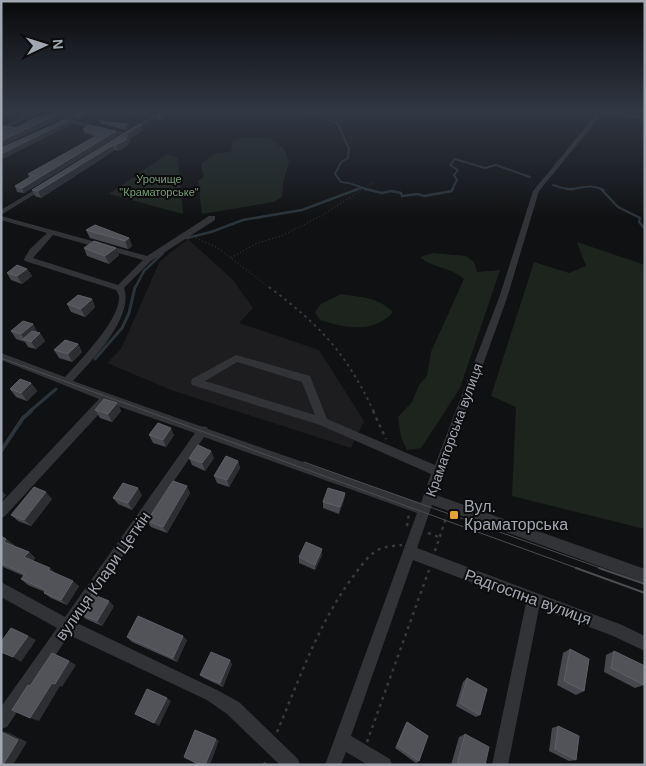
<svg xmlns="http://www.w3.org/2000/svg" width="646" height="766" font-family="Helvetica,sans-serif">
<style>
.built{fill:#1d1d1f}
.green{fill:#1d241e}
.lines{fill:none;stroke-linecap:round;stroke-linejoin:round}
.stream-far3{stroke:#2b343a;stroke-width:2}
.stream-far2{stroke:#2b343a;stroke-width:2.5}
.stream-far1{stroke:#2b343a;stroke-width:3}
.stream{stroke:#2b343a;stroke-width:4}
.path-far2{stroke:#383a3e;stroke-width:1;stroke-dasharray:1 2.5;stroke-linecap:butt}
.path-far1{stroke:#383a3e;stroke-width:2;stroke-dasharray:2.5 4;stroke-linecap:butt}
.path{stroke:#383a3e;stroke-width:2.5;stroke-dasharray:3 4.5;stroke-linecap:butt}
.minor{fill:#323337;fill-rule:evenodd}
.tram-far1{stroke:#4b4d51;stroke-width:1}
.tram{stroke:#4b4d51;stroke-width:2}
.wall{fill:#47484d}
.shaded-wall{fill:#2d2e31}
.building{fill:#515358;stroke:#5d6066}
.poi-dot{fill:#e7a233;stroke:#0c0c0d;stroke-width:2}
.labels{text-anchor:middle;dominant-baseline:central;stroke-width:4;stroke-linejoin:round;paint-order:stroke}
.far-park-label{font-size:11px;fill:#7a9c7b;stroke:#0c0c0d}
.street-label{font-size:14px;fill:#a2a8b2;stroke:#0c0c0d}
.near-poi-label{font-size:16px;fill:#a2a8b2;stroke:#0c0c0d;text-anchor:start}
.near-street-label{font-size:16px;fill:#a2a8b2;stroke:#0c0c0d}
</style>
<rect width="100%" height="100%" fill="#101112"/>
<path class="built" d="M188,239L233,280L253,308L239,323L319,350L364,421L351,448L171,390L107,363L121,349L160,261Z"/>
<g class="green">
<path d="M241,138H269L284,149L289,162L283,183L282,197L274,202L202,214L198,181L204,177L201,164L214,154L231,152L233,140Z"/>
<path d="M167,154L178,158L183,214L109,194Z"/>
<path d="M577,242L645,265V529L512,496L516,407L491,396L534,262L569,273L586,266Z"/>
<path d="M433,253L466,256L474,262L477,272L500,270L460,388L421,448L407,450L401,437L398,417L412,402L419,385L427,376L431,352L464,279C450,266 433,269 420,257Z"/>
<path d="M341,294C362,298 376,296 393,312C374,334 344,328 320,320L315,312L321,304Z"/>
</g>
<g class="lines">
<g class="stream-far3">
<path d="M304,112L315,113L338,124L349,149L348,158L341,162L335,174L341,182C355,183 358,187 370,190"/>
<path d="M553,185C559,187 567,190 573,189C585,187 592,184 604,190"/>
<path d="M355,190L361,188"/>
<path d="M452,190L457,180L454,175L458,170L450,165L455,159L485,168L496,165L530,177"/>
</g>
<g class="stream-far2">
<path d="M365,189L382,193L391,191L401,193L402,196L418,194L424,196L452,191L453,189"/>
<path d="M567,189H574"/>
<path d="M601,189L618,207L640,218L639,222L645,229"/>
<path d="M187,238L211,232L243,220L302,210L358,189"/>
<path d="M135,288L144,271L163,253"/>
</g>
<g class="stream-far1">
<path d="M95,359L122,328L129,313L135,287"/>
<path d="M29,412L56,389"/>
</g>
<path class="stream" d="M1,451L23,418L31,411"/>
<g class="path-far2">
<path d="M196,238L218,248L270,288"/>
<path d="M231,258L255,244L281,236L321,216L374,182"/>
</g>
<path class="path-far1" d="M269,287C321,326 346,353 374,412"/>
<g class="path">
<path d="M373,411L386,439"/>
<path d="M407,526L409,514"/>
<path d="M428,533L439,537"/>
<path d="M435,551L447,515"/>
<path d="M277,732C300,678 319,621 355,574C361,566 368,556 376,551C384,546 393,546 402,545"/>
<path d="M367,742L429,570"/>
<path d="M264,765L267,758"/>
</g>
<g class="minor">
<path d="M33,112H40L1,131V127Z"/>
<path d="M77,112H84L70,120L129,134L126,136L66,122L55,127L52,125Z"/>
<path d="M159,112H165L133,132L128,131Z"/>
<path d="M598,112H614L645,116V120L603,113L539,191L507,298L436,495L645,569V583L432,505L417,548L622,625L645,636V651L613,636L539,608L508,765H492L526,603L413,560L351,736L390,759L392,765H368L346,752L341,765H325L417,513L204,437L77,623L217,690L239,702L298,759L300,765H280L227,714L207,700L69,635L7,727L1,729V707L57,628L1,597V582L65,617L195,433L109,403L5,516L1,518V503L99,399L1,360V353L65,377C80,361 120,320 119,297C119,295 117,292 116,290L25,261L24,259L30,249L47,233L1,220V216L147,256L209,216H215V220L151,261L124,288C134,318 92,360 73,381L200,426L207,427L208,429L421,503L431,474L320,425L192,385L191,382L192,379L236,355L310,376L327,419L435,465L499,298L533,191ZM53,235L143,260L118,285L33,258ZM237,362L302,382L315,415L205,381Z"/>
<path d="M43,185L48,186L1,215V210Z"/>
</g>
<g class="tram-far1">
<path d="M1,358L579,569"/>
<path d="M304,462L603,569"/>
</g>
<g class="tram">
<path d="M576,568L645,593"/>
<path d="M599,568L645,584"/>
</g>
</g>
<g class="wall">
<path d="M78,112H94L80,119L75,118L74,114Z"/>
<path d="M130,112H156L147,117L131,114Z"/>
<path d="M163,112H172L161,120L157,119L156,116Z"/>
<path d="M100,121L128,124L129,128L126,130L101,124Z"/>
<path d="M142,125L143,130L129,139L130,142L128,143V145L118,151L115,150L41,198L35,196L32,190Z"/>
<path d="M83,129L116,131L117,136L24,193L17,192L15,186L30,178L28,174L95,136L84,133Z"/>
<path d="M86,230L129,238L132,246L128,249L90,238Z"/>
<path d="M84,248L119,255L109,264L87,256Z"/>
<path d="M27,269L32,276L22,284L11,280L7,273Z"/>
<path d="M92,299L95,307L85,317L71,312L67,304Z"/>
<path d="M33,324L37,332L40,333L45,341L36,349L28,347L25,342L16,339L11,331Z"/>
<path d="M78,344L82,352L72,362L59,358L54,350Z"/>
<path d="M31,383L37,391L27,401L16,397L10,389Z"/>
<path d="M117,403L121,411L112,422L100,418L95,410Z"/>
<path d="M149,435H174L166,447L153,443Z"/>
<path d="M189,458H214L205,471L192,465Z"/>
<path d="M238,461L240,468L229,487L217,483L214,476Z"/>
<path d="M190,493L167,533L151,527L147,521Z"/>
<path d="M345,493L344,500L339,514L323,508V502Z"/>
<path d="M142,495L132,510L118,504L113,498Z"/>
<path d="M52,499L31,526L18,521L11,515Z"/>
<path d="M1,536L6,539L14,545L13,546L29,552L35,558L33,561L79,586L67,605L51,598L44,593L45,592L28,585L21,579L24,576L1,566Z"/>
<path d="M322,555L315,570L299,563V557Z"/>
<path d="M114,606L102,626L86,619L80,614Z"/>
<path d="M127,637L187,640L177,662L132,642Z"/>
<path d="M570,649L584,691L576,695L557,685L563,653Z"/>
<path d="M614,651L644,685L635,688L604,672L606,655Z"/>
<path d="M232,664L223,687L204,678L200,675Z"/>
<path d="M467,678L480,715L476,717L456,706L463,682Z"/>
<path d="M407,722L419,761L416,763L395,748L405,725Z"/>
<path d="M558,726L576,760L569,761L549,751L552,728Z"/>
<path d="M465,734L485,765H451L459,737Z"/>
</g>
<g class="shaded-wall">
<path d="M1,112H8L1,115Z"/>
<path d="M62,112H73L1,147V141Z"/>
<path d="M84,112H94L80,119L78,115Z"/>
<path d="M149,112H156L147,117L146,114Z"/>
<path d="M167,112H172L161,120L160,117Z"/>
<path d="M68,121L70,125L1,160V154Z"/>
<path d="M128,124L129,128L126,130L125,127Z"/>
<path d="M142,125L143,130L129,139L130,142L128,143V145L118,151L116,145L124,138L125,135Z"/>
<path d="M116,131L117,136L24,193L22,188Z"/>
<path d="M113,145L115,150L41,198L38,191Z"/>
<path d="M129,238L132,246L128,249L125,241Z"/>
<path d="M116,248L119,255L109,264L105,256Z"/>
<path d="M27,269L32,276L22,284L17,276Z"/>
<path d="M92,299L95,307L85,317L81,309Z"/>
<path d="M33,324L37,332L28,340L24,339L21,334Z"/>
<path d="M40,333L45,341L36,349L31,342Z"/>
<path d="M78,344L82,352L72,362L68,354Z"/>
<path d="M31,383L37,391L27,401L21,393Z"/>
<path d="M117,403L121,411L112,422L108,414Z"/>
<path d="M171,428L174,435L166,447L163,440Z"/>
<path d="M211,451L214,458L205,471L202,463Z"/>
<path d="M238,461L240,468L229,487L227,480Z"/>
<path d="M187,486L190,493L167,533L163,527Z"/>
<path d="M138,488L142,495L132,510L128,503Z"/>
<path d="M1,490L6,495L1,502Z"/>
<path d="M46,492L52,499L31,526L24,520Z"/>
<path d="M345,493L344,500L339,514L340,507Z"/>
<path d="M6,539L14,545L11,548L4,542Z"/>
<path d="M322,549V555L315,570V565Z"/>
<path d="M29,552L35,558L31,563L24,557Z"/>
<path d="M50,568L56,574L48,570Z"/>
<path d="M73,581L79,586L67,605L61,600Z"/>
<path d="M109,601L114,606L102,626L97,621Z"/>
<path d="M28,636L36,640L21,662L13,657Z"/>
<path d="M183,636L187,640L177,662L173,658Z"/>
<path d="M230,660L232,664L223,687L220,683Z"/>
<path d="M69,661L76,665L62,687L60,686L39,721L30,718L52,683Z"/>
<path d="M167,698L171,701L159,726L154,723Z"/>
<path d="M1,731L9,733L27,742L13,765H3Z"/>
<path d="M216,739L219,741L210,765H205Z"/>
</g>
<g class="building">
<path d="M54,112H62L1,141V128L5,126L15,128L37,117L41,118Z"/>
<path d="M78,112H84L78,115L74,114Z"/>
<path d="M136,112H149L146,114Z"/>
<path d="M163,112H167L160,117L156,116Z"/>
<path d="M64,120L68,121L1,154V148Z"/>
<path d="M100,121L128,124L125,127Z"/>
<path d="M139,124L142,125L125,135L128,136L124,138L127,139L116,145H113L38,191L32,190Z"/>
<path d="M89,125L116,131L22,188L15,186L33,175L28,174L100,134L83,129Z"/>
<path d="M95,225L129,238L125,241L86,230Z"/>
<path d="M94,241L116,248L105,256L84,248Z"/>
<path d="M17,265L27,269L17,276L7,273Z"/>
<path d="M78,295L92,299L81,309L67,304Z"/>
<path d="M23,321L33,324L21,334L11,331Z"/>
<path d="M32,331L40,333L31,342L23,339Z"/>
<path d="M65,340L78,344L68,354L54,350Z"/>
<path d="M20,379L31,383L21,393L10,389Z"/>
<path d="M104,399L117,403L108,414L95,410Z"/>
<path d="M158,423L171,428L163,440L149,435Z"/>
<path d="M198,445L211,451L202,463L189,458Z"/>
<path d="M226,456L238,461L227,480L214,476Z"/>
<path d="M173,481L187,486L163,527L147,521Z"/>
<path d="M123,483L138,488L128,503L113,498Z"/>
<path d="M34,487L46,492L24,520L11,515Z"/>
<path d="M328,488L345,493L340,507L323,502Z"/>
<path d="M1,536L6,539L4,542L29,552L24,557L50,568L48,570L73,581L61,600L44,593L46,590L21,579L25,574L1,563Z"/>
<path d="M306,542L322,549L315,565L299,557Z"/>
<path d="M92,594L109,601L97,621L80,614Z"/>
<path d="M138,616L183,636L173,658L127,637Z"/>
<path d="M11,628L28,636L13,657L1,652V642Z"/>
<path d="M570,649L589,659L584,691L564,681Z"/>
<path d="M614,651L645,666L644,685L611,668Z"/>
<path d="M211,652L230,660L220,683L200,675Z"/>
<path d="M52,653L69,661L55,684L52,683L30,718L12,710L28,685L30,686Z"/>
<path d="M467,678L487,689L480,715L460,703Z"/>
<path d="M147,689L167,698L154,723L135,714Z"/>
<path d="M407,722L428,736L419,761L397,746Z"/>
<path d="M558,726L579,736L576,760L555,749Z"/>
<path d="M195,730L216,739L205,765H200L184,757Z"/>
<path d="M1,732L18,740L3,765H1Z"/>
<path d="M465,734L489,747L485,765H457Z"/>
</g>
<linearGradient id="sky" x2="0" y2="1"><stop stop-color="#09090a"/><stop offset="0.51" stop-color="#313844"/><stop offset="1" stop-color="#313844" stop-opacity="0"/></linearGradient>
<rect width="646" height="219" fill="url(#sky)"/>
<rect class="poi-dot" x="449" y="510" width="10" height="10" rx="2.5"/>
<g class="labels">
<g class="far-park-label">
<text x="159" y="179">Урочище<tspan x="159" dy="13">"Краматорське"</tspan></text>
</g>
<g class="street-label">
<text transform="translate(454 430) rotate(-70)">Краматорська вулиця</text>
</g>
<g class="near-poi-label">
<text x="464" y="506">Вул.<tspan x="464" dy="18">Краматорська</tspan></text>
</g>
<g class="near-street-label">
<text transform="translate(103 576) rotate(-55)">вулиця Клари Цеткін</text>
<text transform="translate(528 597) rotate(20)">Радгоспна вулиця</text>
</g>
</g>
<rect width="646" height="766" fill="none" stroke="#a2a8b2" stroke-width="5"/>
<g transform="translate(45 45) rotate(86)" stroke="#0c0c0d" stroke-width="4" paint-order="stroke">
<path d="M0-4L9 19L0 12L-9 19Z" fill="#a2a8b2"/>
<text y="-8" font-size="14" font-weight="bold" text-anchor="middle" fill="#a2a8b2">N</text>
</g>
</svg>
